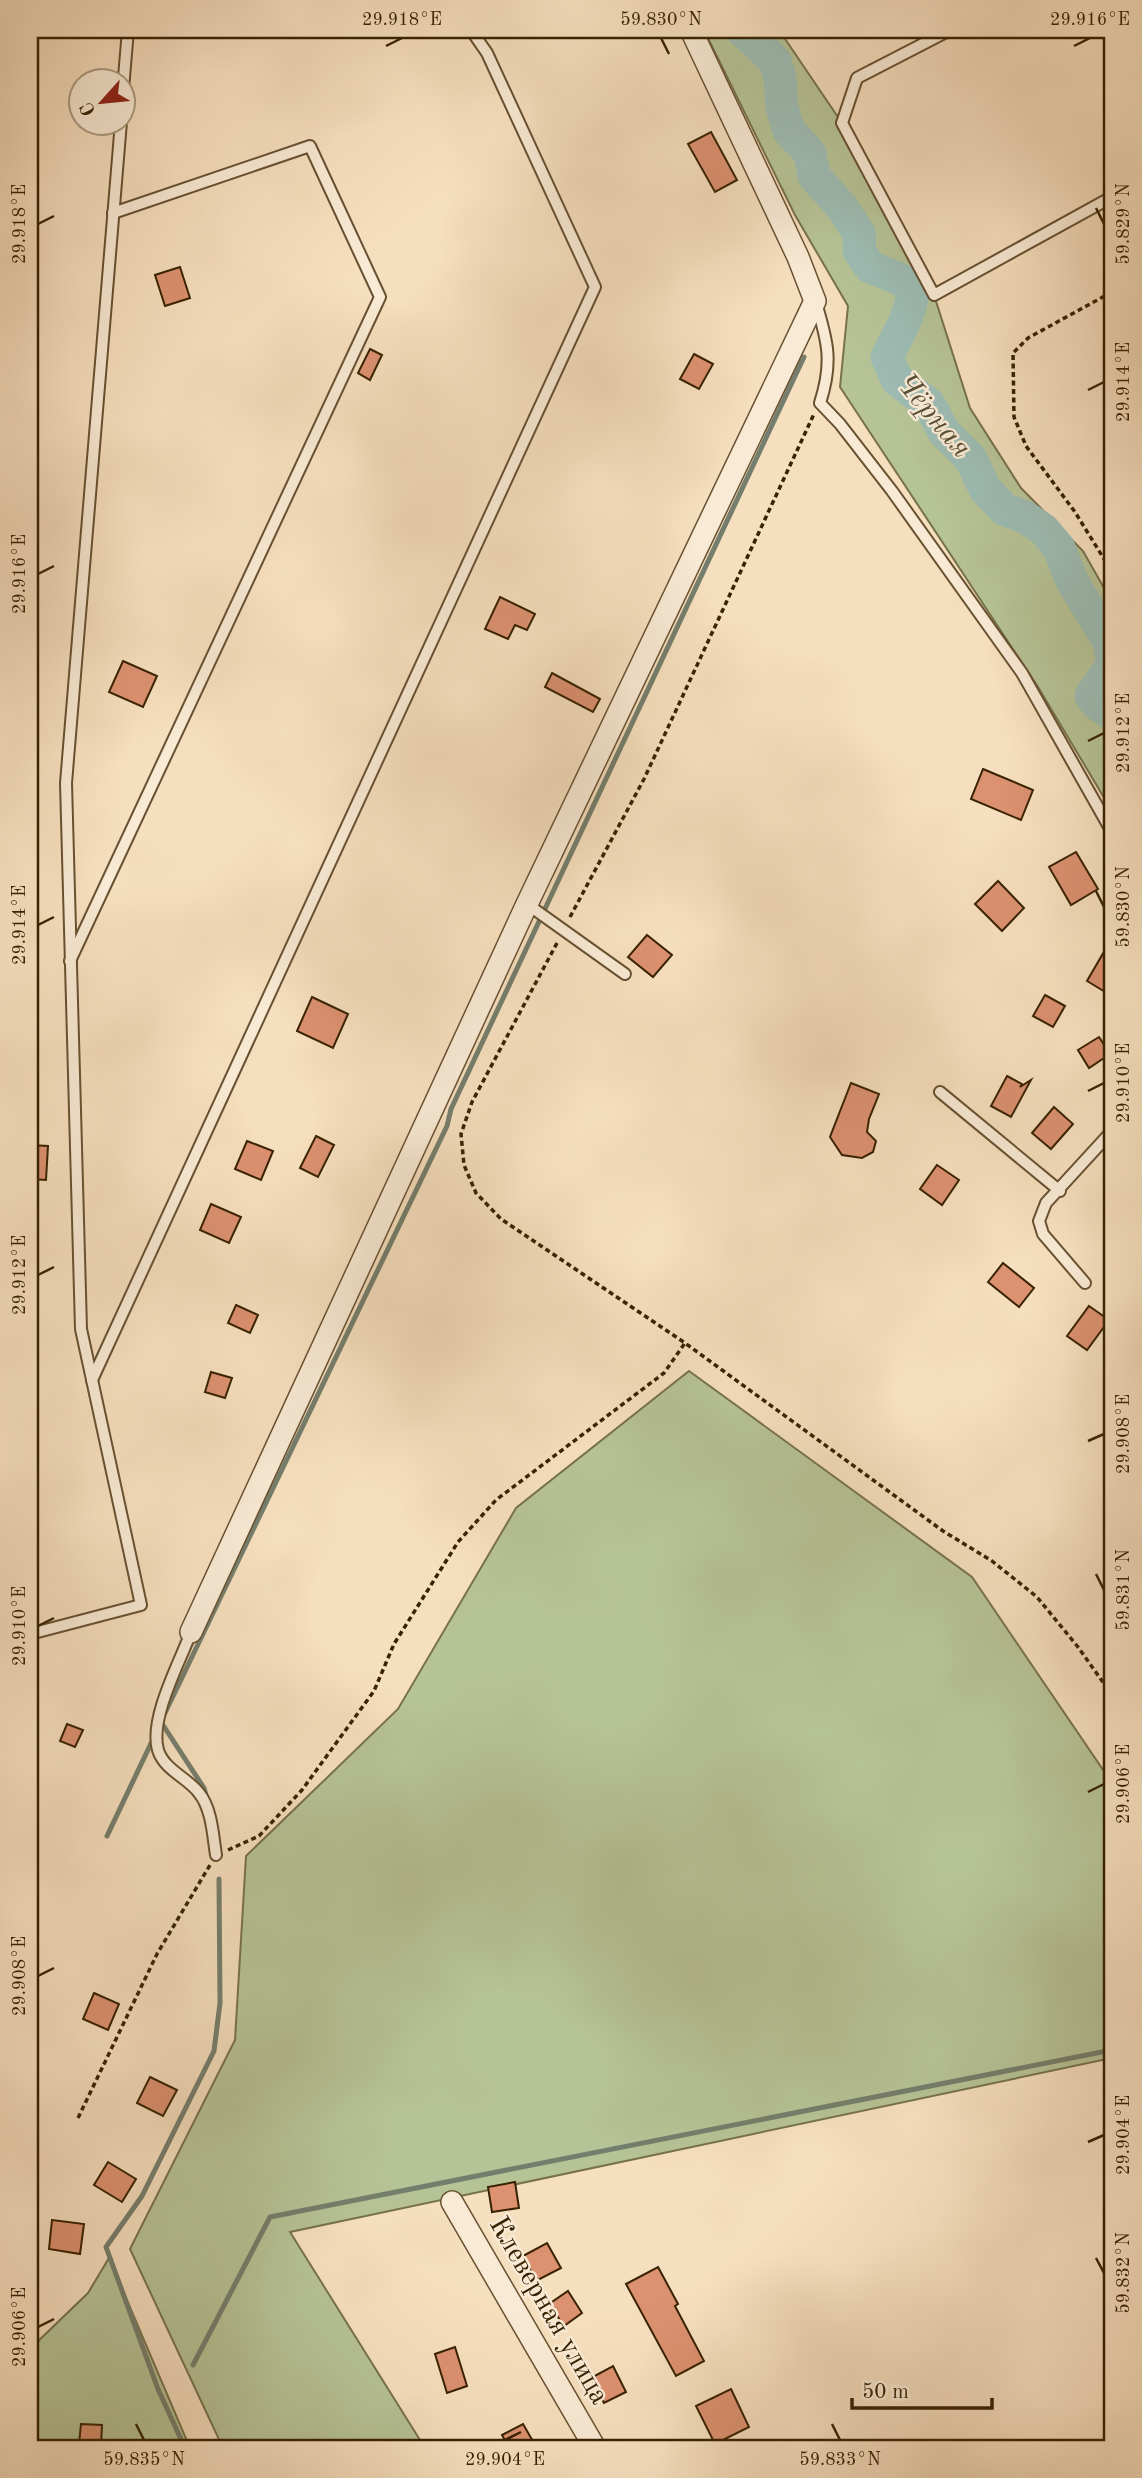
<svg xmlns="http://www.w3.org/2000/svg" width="1142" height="2478" font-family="'Old Standard TT',serif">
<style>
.green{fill:#b6c396;stroke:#77724c;stroke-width:2}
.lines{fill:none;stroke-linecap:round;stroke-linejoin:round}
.stream{stroke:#757e6c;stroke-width:5}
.river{stroke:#9dbcb3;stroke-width:33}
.building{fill:#dc9170;stroke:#382201;stroke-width:2}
.service-casing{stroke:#685130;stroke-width:14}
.minor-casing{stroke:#685130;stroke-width:24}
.path{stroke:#382201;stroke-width:3.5;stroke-dasharray:5 3.5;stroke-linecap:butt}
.service{stroke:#f9ead5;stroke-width:10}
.minor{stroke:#f9ead5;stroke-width:21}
.ticks{fill:none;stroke:#382201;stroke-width:2.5}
.labels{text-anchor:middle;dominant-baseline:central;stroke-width:5;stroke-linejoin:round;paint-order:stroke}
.street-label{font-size:28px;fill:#382201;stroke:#f9ead5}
.water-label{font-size:30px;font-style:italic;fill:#565036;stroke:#f9ead5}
.neatline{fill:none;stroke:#382201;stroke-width:2.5}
.ticks-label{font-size:18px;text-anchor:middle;fill:#382201}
</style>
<rect width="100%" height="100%" fill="#f6dfbe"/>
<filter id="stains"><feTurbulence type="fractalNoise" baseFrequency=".00286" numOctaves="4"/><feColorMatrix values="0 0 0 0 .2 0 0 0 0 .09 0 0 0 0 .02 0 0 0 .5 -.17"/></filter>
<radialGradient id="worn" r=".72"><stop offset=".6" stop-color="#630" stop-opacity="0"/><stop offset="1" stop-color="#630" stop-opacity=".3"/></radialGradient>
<g class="green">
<path d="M704,30H779L842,123L934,295L970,408L1021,488L1083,551L1112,602V811L1038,687L840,387L848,306L795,215Z"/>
<path d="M689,1371L972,1577L1112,1783V2058L290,2232L425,2448H223L130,2249L235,2040L246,1856L398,1709L516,1508Z"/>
<path d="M109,2258L190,2448H30V2349L88,2293Z"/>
</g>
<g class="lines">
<g class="stream">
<path d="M164,1715L447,1126L451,1109L804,357"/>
<path d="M161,1722L204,1788L207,1799"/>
<path d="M107,1836L154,1737"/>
<path d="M193,2365L270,2217L1112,2050"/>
<path d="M185,2448L158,2389L106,2247L142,2196L214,2051L220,2003L219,1879"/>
</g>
<g class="river">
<path d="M742,30L775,61L780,79L782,107L789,131L810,153L814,176L841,206L860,235L859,251L870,267L900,279L913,290C911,317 898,333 887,357L897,380L929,404L944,432L971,459L985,489L1005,510L1025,517L1044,530L1059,548L1072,581L1109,642L1112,658"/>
<path d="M1112,665L1091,696L1097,704L1112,714"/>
</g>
</g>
<g class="building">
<path d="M711,132L737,180L715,192L688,144Z"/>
<path d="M180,267L190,298L165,306L155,275Z"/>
<path d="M370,349L382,355L370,380L358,373Z"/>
<path d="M694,354L713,364L699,389L680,379Z"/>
<path d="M500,597L535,614L527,630L515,625L508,639L485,629Z"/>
<path d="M123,661L157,676L143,707L109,692Z"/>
<path d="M552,673L600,699L593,712L545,687Z"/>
<path d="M983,769L1033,790L1021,820L971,799Z"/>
<path d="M1076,852L1098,889L1071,905L1049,867Z"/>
<path d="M998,881L1024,908L1002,931L975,904Z"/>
<path d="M647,935L672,955L653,977L628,957Z"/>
<path d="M1112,938V996L1087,981Z"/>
<path d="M1045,995L1065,1006L1053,1027L1033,1016Z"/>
<path d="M312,997L348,1014L333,1048L297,1031Z"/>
<path d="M1099,1037L1110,1054L1089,1068L1078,1050Z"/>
<path d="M1007,1076L1022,1084L1020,1087L1031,1080L1011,1117L991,1106Z"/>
<path d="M851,1083L879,1094L869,1119L867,1132L876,1141L873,1152L862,1158L842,1155L830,1137Z"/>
<path d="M1054,1107L1073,1124L1051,1149L1032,1133Z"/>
<path d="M316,1136L334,1145L318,1177L300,1168Z"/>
<path d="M247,1141L273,1151L261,1180L235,1169Z"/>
<path d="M30,1145L48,1146L46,1180L30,1179Z"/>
<path d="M937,1165L959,1180L942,1205L920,1189Z"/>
<path d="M211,1204L241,1217L229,1243L200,1230Z"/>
<path d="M1003,1263L1034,1288L1019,1307L988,1282Z"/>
<path d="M236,1305L258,1315L250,1333L228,1323Z"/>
<path d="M1089,1306L1109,1320L1087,1350L1067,1336Z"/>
<path d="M211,1372L232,1378L225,1398L205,1392Z"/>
<path d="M67,1724L83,1730L75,1747L60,1741Z"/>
<path d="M94,1993L119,2004L108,2030L83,2019Z"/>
<path d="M150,2077L177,2090L163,2116L137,2103Z"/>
<path d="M108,2162L136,2179L122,2202L94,2185Z"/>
<path d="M515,2182L519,2208L492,2212L488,2187Z"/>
<path d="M52,2220L84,2224L80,2254L49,2249Z"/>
<path d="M547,2243L561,2268L536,2281L523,2256Z"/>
<path d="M658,2267L678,2304L675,2306L704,2361L676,2376L626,2284Z"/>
<path d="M568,2291L582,2313L564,2326L549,2304Z"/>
<path d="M455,2347L467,2386L447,2393L435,2354Z"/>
<path d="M613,2366L626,2392L604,2403L591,2378Z"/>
<path d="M731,2389L749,2427L715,2444L696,2406Z"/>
<path d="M81,2424L102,2425L101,2445L79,2444Z"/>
<path d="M523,2424L534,2443L524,2448H509L502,2435Z"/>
</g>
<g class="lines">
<defs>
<g id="service">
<path d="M950,30L857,78L842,123L934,295L1112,197"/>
<path d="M122,101L128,30"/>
<path d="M816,303C828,342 833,363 820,403L840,424L892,491L1022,673L1112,832"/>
<path d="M527,904L625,974"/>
<path d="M70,961L380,297L310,146L113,213"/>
<path d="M940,1092L1060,1191"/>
<path d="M1085,1283L1043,1234L1039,1221L1046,1203L1112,1131"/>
<path d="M92,1380L595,287L487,53L471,30"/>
<path d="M191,1632C180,1662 149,1718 158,1750C164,1770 188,1778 199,1793C212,1809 213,1836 216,1855"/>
<path d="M30,1634L141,1605L81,1329L66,783L121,122"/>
</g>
<g id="minor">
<path d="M191,1632L527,904L815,301L798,257L691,30"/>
<path d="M452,2202L595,2448"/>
</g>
</defs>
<use href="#service" class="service-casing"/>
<use href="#minor" class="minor-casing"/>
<g class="path">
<path d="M1112,292L1028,338L1013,353L1014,417L1026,446L1075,512L1112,572"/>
<path d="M570,917L644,779L814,414"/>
<path d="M557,943L472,1102L461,1134L464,1165L476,1193L501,1219L685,1343L943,1531L992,1561L1037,1597L1078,1647L1112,1695"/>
<path d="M228,1850L259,1836L302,1790L374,1691L394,1644L458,1542L496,1500L664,1373L685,1343"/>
<path d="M78,2118L157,1954L210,1865"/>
</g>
<use href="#service" class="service"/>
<use href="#minor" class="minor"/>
</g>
<path class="ticks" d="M661,38L669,54M386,46L402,38M1074,46L1090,38M1096,208L1104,224M38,224L54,216M1088,390L1104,382M38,574L54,566M1088,741L1104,733M1096,891L1104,907M38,925L54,917M1088,1091L1104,1083M38,1275L54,1267M1088,1441L1104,1434M1096,1574L1104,1590M38,1626L54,1618M1088,1792L1104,1784M38,1976L54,1968M1088,2142L1104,2135M1096,2258L1104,2273M38,2327L54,2319M136,2424L144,2440M832,2424L840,2440M505,2440L521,2432"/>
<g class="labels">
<g class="street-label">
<text transform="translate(548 2311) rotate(60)">Клеверная улица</text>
</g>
<g class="water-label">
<text transform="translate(933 416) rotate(50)">Чёрная</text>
</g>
</g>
<rect width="1142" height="2478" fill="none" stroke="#f6dfbe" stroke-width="77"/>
<g transform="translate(102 102) rotate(243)"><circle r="33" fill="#f9ead5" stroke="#ac9a80" stroke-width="2"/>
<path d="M0-5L12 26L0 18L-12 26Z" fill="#8f2418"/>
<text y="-10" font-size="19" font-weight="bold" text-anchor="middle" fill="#382201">С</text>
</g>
<path d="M852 2398v10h140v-10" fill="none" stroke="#382201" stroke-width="3.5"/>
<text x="862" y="2398" font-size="21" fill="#382201" stroke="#f9ead5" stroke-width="5" paint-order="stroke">50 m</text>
<rect x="38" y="38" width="1066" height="2402" class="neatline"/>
<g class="ticks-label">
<text x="402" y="25">29.918°E</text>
<text x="661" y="25">59.830°N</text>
<text x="1090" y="25">29.916°E</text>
<text transform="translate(1123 224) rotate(-90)" y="6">59.829°N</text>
<text transform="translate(19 224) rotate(-90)" y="6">29.918°E</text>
<text transform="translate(1123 382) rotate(-90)" y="6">29.914°E</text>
<text transform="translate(19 574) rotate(-90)" y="6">29.916°E</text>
<text transform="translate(1123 733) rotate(-90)" y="6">29.912°E</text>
<text transform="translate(1123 907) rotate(-90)" y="6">59.830°N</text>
<text transform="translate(19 925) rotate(-90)" y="6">29.914°E</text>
<text transform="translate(1123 1083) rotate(-90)" y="6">29.910°E</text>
<text transform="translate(19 1275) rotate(-90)" y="6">29.912°E</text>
<text transform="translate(1123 1434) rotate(-90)" y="6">29.908°E</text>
<text transform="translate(1123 1590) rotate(-90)" y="6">59.831°N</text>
<text transform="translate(19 1626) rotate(-90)" y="6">29.910°E</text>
<text transform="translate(1123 1784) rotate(-90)" y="6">29.906°E</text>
<text transform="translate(19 1976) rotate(-90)" y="6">29.908°E</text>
<text transform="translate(1123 2135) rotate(-90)" y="6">29.904°E</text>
<text transform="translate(1123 2273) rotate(-90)" y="6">59.832°N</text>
<text transform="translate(19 2327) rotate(-90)" y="6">29.906°E</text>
<text x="144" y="2465">59.835°N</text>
<text x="505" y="2465">29.904°E</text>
<text x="840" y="2465">59.833°N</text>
</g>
<rect width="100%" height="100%" filter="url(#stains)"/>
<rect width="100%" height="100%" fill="url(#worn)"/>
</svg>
